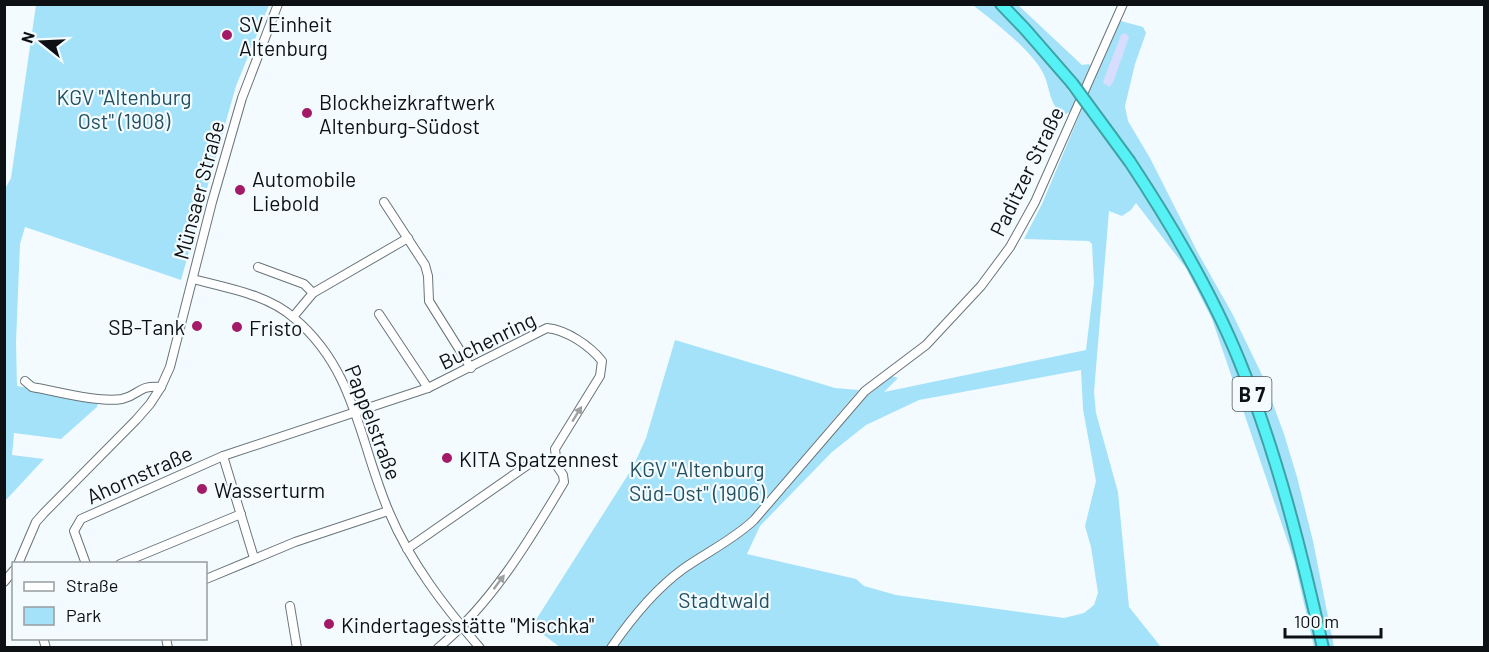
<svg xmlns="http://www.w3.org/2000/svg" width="1489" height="652" font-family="Barlow,sans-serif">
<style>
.green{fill:#a4e2f9;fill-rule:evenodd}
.water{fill:#d7defd}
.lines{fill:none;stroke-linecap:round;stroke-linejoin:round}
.minor-casing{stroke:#697579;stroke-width:10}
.highway-casing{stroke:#3ca3a6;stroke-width:14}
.minor{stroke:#fff;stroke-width:8}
.highway{stroke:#56f1f5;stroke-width:10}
.highway-bridge-casing{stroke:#3ca3a6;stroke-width:14;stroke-linecap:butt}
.highway-bridge{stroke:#56f1f5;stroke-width:10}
.oneway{fill:#9ea0a1}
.poi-dot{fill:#a31b66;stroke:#f3fbff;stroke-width:2}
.labels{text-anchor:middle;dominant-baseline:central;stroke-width:4.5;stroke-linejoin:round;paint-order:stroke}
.shield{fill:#f3fbff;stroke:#52575a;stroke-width:1.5}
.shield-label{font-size:20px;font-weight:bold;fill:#0d1113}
.poi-label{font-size:21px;fill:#0d1113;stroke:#f3fbff;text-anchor:start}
.park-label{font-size:21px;fill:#245160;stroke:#f3fbff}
.street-label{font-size:21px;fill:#0d1113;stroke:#f3fbff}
</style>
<rect width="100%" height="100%" fill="#f3fbff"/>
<g class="green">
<path d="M36,5H269L236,86L181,280L25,227L20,244L16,342L17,386L98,401L97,407L61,439L14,433L12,455L44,459L5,501V189L11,178Z"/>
<path d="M973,5H994L1022,32L1068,86L1067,89L1077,101L1073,110L1066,114C1050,111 1050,87 1044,75C1034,52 993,21 973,5Z"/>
<path d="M1008,5H1018L1082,65L1089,64L1091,67L1083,86Z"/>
<path d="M1121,21L1143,27L1146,33L1135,64L1125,106L1128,121L1150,158L1198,253L1233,315L1263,377L1284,434L1297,477L1313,541L1334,647H1314L1294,560L1212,319L1186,268L1136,203L1131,210L1122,216L1109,211L1094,392L1096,413L1118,492L1129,607L1161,647L561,648L532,626L633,467L646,438L675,340L835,388L859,390C823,431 789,474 752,515C743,525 724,535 722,549L741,535L783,491L787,490L792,480L868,395L891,376L898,378L884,392L1086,350L1094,283L1092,244L1089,241L1024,239L1042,204L1118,23ZM1081,370L1083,409L1096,481L1085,526L1091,547L1098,593L1094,605L1084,613L1064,618L896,595L864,586L856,579L747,554L760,526L832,452L866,425L919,400Z"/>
</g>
<path class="water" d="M1125,33L1129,37L1114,80L1110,87L1103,83L1104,79L1121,35Z"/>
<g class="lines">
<defs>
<g id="minor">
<path d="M384,202L425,265L428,276L429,301L471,368"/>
<path d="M258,267L304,284L313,293"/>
<path d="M193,279C226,288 267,294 294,318C356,370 359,442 389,512C410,562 444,606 480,648"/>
<path d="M379,314L428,388"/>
<path d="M293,317L313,293L408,238"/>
<path d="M25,381L32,387C56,391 98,403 122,399C140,395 137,385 161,387"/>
<path d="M223,456L254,558"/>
<path d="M407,549L532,462"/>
<path d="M18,564L36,522L44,513L136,420L150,404L161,387L170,367L212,202L242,98L278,4"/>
<path d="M86,564L74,531L81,519L223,456L428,388L547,328C567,330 590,346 602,361L600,376L555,449L557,466L563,475L564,482C529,541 492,603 438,648"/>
<path d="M120,564L241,514"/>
<path d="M206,579L295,542L388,511"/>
<path d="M4,582L14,570"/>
<path d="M290,606L297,648"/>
<path d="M43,638L46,648"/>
<path d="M166,638L168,648"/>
<path d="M611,648C631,619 654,590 683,569C707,552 733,540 754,520L865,391L926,345L981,286L1010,247L1035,202L1123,4"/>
</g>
<g id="highway">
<path d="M1001,4L1025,29L1072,83"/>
<path d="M1130,162C1171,224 1211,291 1239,360C1277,453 1301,550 1323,648"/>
</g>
</defs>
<use href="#minor" class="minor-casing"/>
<use href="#highway" class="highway-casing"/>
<use href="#minor" class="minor"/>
<use href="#highway" class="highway"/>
<defs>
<path id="highway-bridge" d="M1072,83L1130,162"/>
</defs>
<use href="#highway-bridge" class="highway-bridge-casing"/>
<use href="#highway-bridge" class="highway-bridge"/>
</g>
<defs><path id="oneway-solid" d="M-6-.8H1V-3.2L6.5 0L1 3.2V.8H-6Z" transform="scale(1.5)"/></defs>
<g class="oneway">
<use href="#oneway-solid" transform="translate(577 414) rotate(-58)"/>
<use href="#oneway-solid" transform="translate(499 582) rotate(-53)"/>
</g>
<g class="poi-dot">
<circle cx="227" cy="35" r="6"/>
<circle cx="307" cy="113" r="6"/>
<circle cx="240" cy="190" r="6"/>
<circle cx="197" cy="326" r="6"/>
<circle cx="237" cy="327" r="6"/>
<circle cx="447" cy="458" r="6"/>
<circle cx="202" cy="489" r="6"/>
<circle cx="329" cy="624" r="6"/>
</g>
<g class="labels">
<rect class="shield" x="1232.5" y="377" width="39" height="34" rx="4.5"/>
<g class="shield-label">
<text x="1252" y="394">B 7</text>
</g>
<g class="poi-label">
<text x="239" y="23">SV Einheit<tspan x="239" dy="24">Altenburg</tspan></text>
<text x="319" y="101">Blockheizkraftwerk<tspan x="319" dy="24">Altenburg-Südost</tspan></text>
<text x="252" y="178">Automobile<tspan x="252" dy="24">Liebold</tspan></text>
<text x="185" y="326" text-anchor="end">SB-Tank</text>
<text x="249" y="327">Fristo</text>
<text x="459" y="458">KITA Spatzennest</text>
<text x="214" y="489">Wasserturm</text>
<text x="341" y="624">Kindertagesstätte "Mischka"</text>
</g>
<g class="park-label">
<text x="124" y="96">KGV "Altenburg<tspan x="124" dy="24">Ost" (1908)</tspan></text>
<text x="697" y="468">KGV "Altenburg<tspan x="697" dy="24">Süd-Ost" (1906)</tspan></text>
<text x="724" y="599">Stadtwald</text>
</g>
<g class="street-label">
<text transform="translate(1026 171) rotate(-64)">Paditzer Straße</text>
<text transform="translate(198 190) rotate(-75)">Münsaer Straße</text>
<text transform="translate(487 340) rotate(-26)">Buchenring</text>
<text transform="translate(374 422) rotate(69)">Pappelstraße</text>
<text transform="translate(139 474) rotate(-24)">Ahornstraße</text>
</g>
</g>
<rect width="1489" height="652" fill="none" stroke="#0d1113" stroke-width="12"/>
<rect x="12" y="562" width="195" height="78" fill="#f3fbff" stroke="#979da1" stroke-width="1.5"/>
<rect x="24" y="582" width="30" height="9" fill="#ffffff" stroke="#979da1" stroke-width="1.5"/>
<text x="66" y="592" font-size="18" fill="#0d1113">Straße</text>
<rect x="24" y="607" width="30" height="18" fill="#a4e2f9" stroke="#979da1" stroke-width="1.5"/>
<text x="66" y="622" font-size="18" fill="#0d1113">Park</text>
<g transform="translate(42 42) rotate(288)" stroke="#f3fbff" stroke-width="4.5" paint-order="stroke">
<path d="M0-4.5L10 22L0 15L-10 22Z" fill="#0d1113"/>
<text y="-9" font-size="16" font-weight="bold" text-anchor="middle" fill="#0d1113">N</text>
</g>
<path d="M1285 628v9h96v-9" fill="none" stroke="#0d1113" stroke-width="3"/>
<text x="1294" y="628" font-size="18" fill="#0d1113" stroke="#f3fbff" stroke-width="4.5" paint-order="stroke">100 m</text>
</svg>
